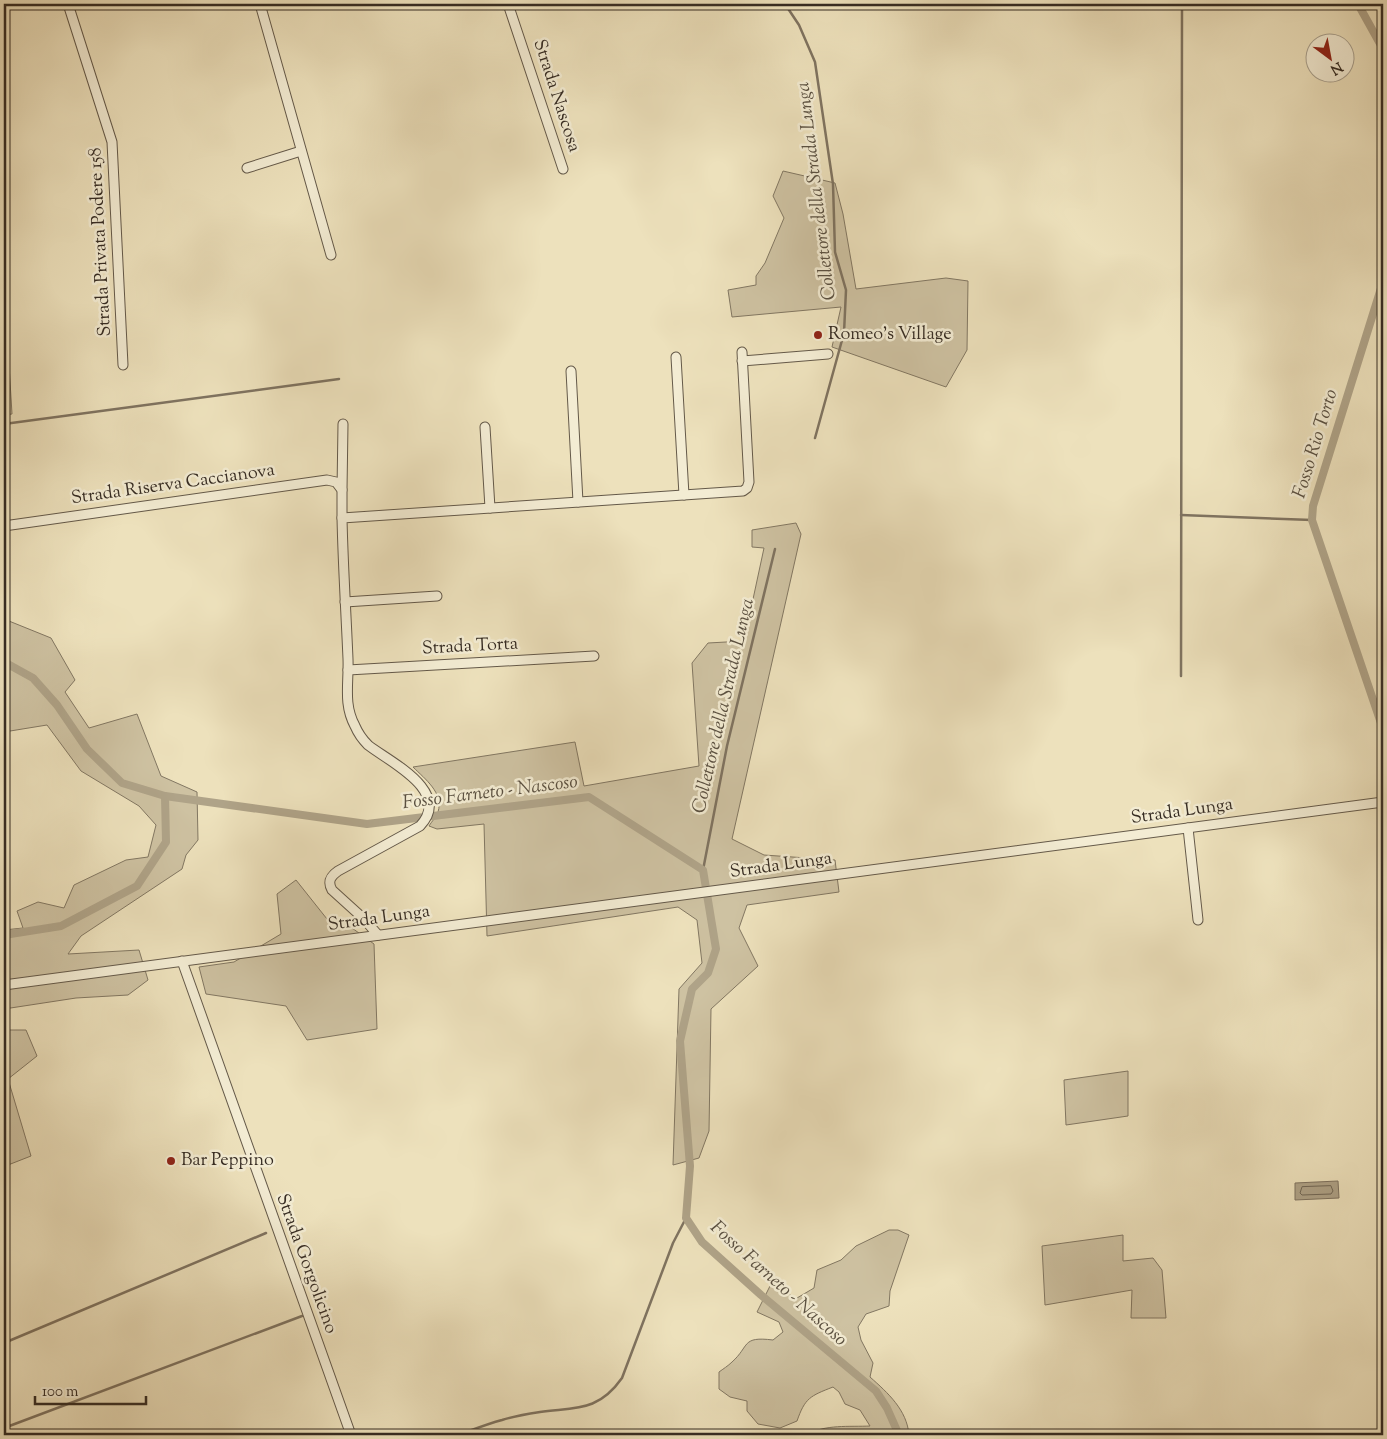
<svg xmlns="http://www.w3.org/2000/svg" width="1387" height="1439" font-family="'Sorts Mill Goudy',serif">
<style>
.green{fill:#cec2a2;stroke:#827762}
.water{fill:#afa388;stroke:#7f7360}
.lines{fill:none;stroke-linecap:round;stroke-linejoin:round}
.shore{stroke:#726856;stroke-width:1}
.stream{stroke:#7f7360;stroke-width:2.5}
.canal{stroke:#afa388;stroke-width:8}
.street-casing{stroke:#645949;stroke-width:11}
.street{stroke:#f3ecd3;stroke-width:9}
.poi-dot{fill:#8f2418;stroke:#f3ecd3;stroke-width:2}
.labels{text-anchor:middle;dominant-baseline:central;stroke-width:5;stroke-linejoin:round;paint-order:stroke}
.street-label{font-size:18px;fill:#362c23;stroke:#f3ecd3}
.poi-label{font-size:18px;fill:#362c23;stroke:#f3ecd3;text-anchor:start}
.water-label{font-size:19px;font-style:italic;fill:#5a5041;stroke:#f3ecd3}
</style>
<rect width="100%" height="100%" fill="#ede1bc"/>
<filter id="stains"><feTurbulence type="fractalNoise" baseFrequency=".004" numOctaves="4"/><feColorMatrix values="0 0 0 0 .2 0 0 0 0 .09 0 0 0 0 .02 0 0 0 .5 -.17"/></filter>
<radialGradient id="worn" r=".72"><stop offset=".6" stop-color="#630" stop-opacity="0"/><stop offset="1" stop-color="#630" stop-opacity=".3"/></radialGradient>
<g class="green">
<path d="M783,171L835,183L843,214L856,289L946,278L968,281L967,350L946,387L832,347L841,307L732,317L728,290L756,285V276L765,263L784,218L773,196Z"/>
<path d="M4,283L12,414L4,415Z"/>
<path d="M796,523L801,534L732,839L764,855L835,860L839,892L747,905L739,928L758,966L711,1009L709,1131L699,1158L673,1165L679,989L702,963L697,920L678,907L487,936L484,824L437,829L429,826C432,821 437,816 438,812C444,793 425,779 413,767L575,742L584,786L699,766L692,663L708,643L744,641L764,548L752,547V530Z"/>
<path d="M4,619L51,638L75,680L65,692L89,728L137,714L161,776L197,792L198,840L186,855L182,869L81,936L68,954L139,950L148,980L128,995L76,998L4,1009V930L23,928L17,911L38,902L64,908L74,885L126,860L148,857L156,825L139,806L81,771L47,725L4,732Z"/>
<path d="M296,880L327,919L352,928L374,944L377,1029L307,1040L286,1006L206,994L199,967L234,962L281,934L277,894Z"/>
<path d="M4,1030H26L37,1056L8,1079L31,1156L8,1165L4,1162Z"/>
<path d="M1128,1071V1116L1066,1125L1064,1080Z"/>
<path d="M889,1230H898L909,1235L890,1291L889,1306L866,1314L858,1327L861,1340L873,1363L870,1377C888,1393 907,1410 909,1435H807C824,1424 850,1427 870,1426L860,1410L845,1404L839,1392L833,1387C810,1396 805,1398 797,1421L780,1428L758,1424L747,1411V1401L730,1397L719,1389V1372C723,1369 728,1366 732,1362C750,1346 741,1336 773,1340L783,1332L779,1322L757,1312L770,1286L797,1298L814,1288L817,1270L841,1260L856,1246Z"/>
<path d="M1123,1235V1261L1153,1258L1162,1270L1166,1318H1131L1132,1290L1045,1305L1042,1246Z"/>
</g>
<path class="water" d="M1338,1181L1339,1198L1295,1200V1183Z"/>
<g class="lines">
<path class="shore" d="M1331,1186L1333,1191L1331,1194L1302,1195L1300,1193L1302,1187Z"/>
<g class="stream">
<path d="M785,4L799,25L815,62L833,184L835,252L846,290L844,333L815,438"/>
<path d="M4,424L339,379"/>
<path d="M1181,515L1312,520"/>
<path d="M1181,676L1182,4"/>
<path d="M703,870L727,746L775,549"/>
<path d="M4,1343L266,1233"/>
<path d="M4,1428L302,1316"/>
<path d="M458,1435C472,1430 487,1424 502,1420C514,1416 527,1414 540,1412C576,1407 598,1412 622,1378L673,1243L686,1218"/>
</g>
<g class="canal">
<path d="M1358,4L1383,49"/>
<path d="M1383,282L1313,506L1312,520L1383,729"/>
<path d="M4,662L33,678L57,705L87,749L122,783L165,796L166,842L137,886L61,926L4,935"/>
<path d="M165,796L367,824L589,797L703,870L716,949L708,973L692,989L680,1041L690,1166L686,1218L702,1242L761,1295L876,1391L887,1408L899,1435"/>
</g>
<defs>
<g id="street">
<path d="M68,4L112,142L123,365"/>
<path d="M260,4L331,255"/>
<path d="M508,4L563,169"/>
<path d="M247,168L301,151"/>
<path d="M676,357L684,495"/>
<path d="M742,361L828,354"/>
<path d="M571,371L578,502"/>
<path d="M485,427L490,508"/>
<path d="M342,490L343,424"/>
<path d="M4,526L327,480L336,482L342,490V518"/>
<path d="M345,602L437,596"/>
<path d="M348,670L594,656"/>
<path d="M1188,828L1198,920"/>
<path d="M378,935L364,919L332,890C327,881 331,876 338,871L420,826C453,791 388,761 368,745C363,740 358,733 355,726C343,704 349,683 348,659C346,612 343,565 342,518L743,491L747,488L749,482L742,352"/>
<path d="M182,961L351,1435"/>
<path d="M4,985L1383,802"/>
</g>
</defs>
<use href="#street" class="street-casing"/>
<use href="#street" class="street"/>
</g>
<g class="poi-dot">
<circle cx="818" cy="335" r="5"/>
<circle cx="171" cy="1161" r="5"/>
</g>
<g class="labels">
<g class="street-label">
<text transform="translate(556 96) rotate(72)">Strada Nascosa</text>
<text transform="translate(101 242) rotate(-93)">Strada Privata Podere 158</text>
<text transform="translate(173 485) rotate(-8)">Strada Riserva Caccianova</text>
<text transform="translate(470 647) rotate(-3)">Strada Torta</text>
<text transform="translate(1182 812) rotate(-8)">Strada Lunga</text>
<text transform="translate(781 866) rotate(-8)">Strada Lunga</text>
<text transform="translate(379 919) rotate(-8)">Strada Lunga</text>
<text transform="translate(306 1264) rotate(70)">Strada Gorgolicino</text>
</g>
<g class="poi-label">
<text x="828" y="335">Romeo's Village</text>
<text x="181" y="1161">Bar Peppino</text>
</g>
<g class="water-label">
<text transform="translate(817 191) rotate(-97)">Collettore della Strada Lunga</text>
<text transform="translate(1316 444) rotate(-73)">Fosso Rio Torto</text>
<text transform="translate(724 706) rotate(-77)">Collettore della Strada Lunga</text>
<text transform="translate(490 793) rotate(-7)">Fosso Farneto - Nascoso</text>
<text transform="translate(778 1284) rotate(42)">Fosso Farneto - Nascoso</text>
</g>
</g>
<rect width="1387" height="1439" fill="none" stroke="#ede1bc" stroke-width="20"/>
<rect x="5" y="5" width="1377" height="1429" fill="none" stroke="#362c23" stroke-width="2.5"/>
<rect x="10" y="10" width="1367" height="1419" fill="none" stroke="#362c23"/>
<g transform="translate(1330 58) rotate(148)"><circle r="24" fill="#f3ecd3" stroke="#a79f8d"/>
<path d="M0-4L9 19L0 12L-9 19Z" fill="#8f2418"/>
<text y="-8" font-size="14" font-weight="bold" text-anchor="middle" fill="#362c23">N</text>
</g>
<path d="M35 1396v8h111v-8" fill="none" stroke="#362c23" stroke-width="2.5"/>
<text x="42" y="1396" font-size="15" fill="#362c23" stroke="#f3ecd3" stroke-width="4" paint-order="stroke">100 m</text>
<rect width="100%" height="100%" filter="url(#stains)"/>
<rect width="100%" height="100%" fill="url(#worn)"/>
</svg>
